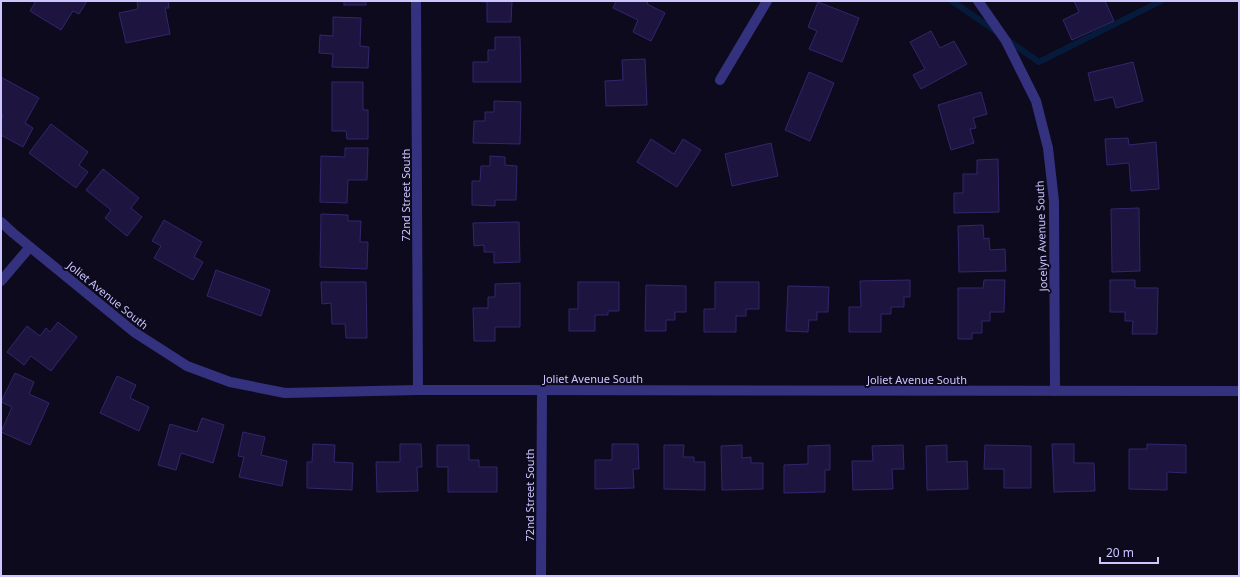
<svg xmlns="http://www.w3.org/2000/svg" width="1240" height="577" font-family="'Noto Sans',sans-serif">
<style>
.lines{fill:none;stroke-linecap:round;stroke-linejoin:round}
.stream{stroke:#061a3b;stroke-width:6}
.building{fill:#1d153f;stroke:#33266d}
.street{stroke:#34327f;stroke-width:10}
.labels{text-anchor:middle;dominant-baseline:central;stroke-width:4;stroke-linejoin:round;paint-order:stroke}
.street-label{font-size:11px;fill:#ccc6ff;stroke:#0d0a1d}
</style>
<rect width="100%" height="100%" fill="#0d0a1d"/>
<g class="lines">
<g class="stream">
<path d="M952,1L997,32"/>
<path d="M1006,39L1039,62L1161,1"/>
</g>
</g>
<g class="building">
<path d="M36,1H87L79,14L73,11L61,30L30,11Z"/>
<path d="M137,1H168L169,8H165L170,34L126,43L119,13L138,9Z"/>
<rect x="344" y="1" width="22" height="4"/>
<path d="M474,1H512L511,22H487V2Z"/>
<path d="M616,1H648L647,4L665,13L651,41L633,32L638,20L613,8Z"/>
<path d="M1074,1H1105L1114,21L1072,40L1063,20L1079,12Z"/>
<path d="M818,2L859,18L842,62L809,49L817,31L808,27Z"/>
<path d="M333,17L361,18L360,46L369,47L368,68L332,67L333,54L319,53L320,35L333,36Z"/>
<path d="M931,31L940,48L954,41L967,64L921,89L913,75L925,69L910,42Z"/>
<path d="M495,37H520L521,82H473V62H488V50H495Z"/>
<path d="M645,59L647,105L606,106L605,81L623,80L622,60Z"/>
<path d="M1133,62L1143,101L1116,108L1113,97L1095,101L1088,73Z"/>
<path d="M809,72L834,83L810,141L785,130Z"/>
<path d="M1,77L39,98L25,123L33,128L23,147L1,135V119L3,115L1,114Z"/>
<path d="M332,82H363V110H368V139H347L346,131H332Z"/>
<path d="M981,92L987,114L973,118L976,128L970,129L974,143L951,150L938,105Z"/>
<path d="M494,101L521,102L520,144L473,143L474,121H485V112H494Z"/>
<path d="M51,124L88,152L79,165L88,172L76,188L29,153Z"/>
<path d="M1128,138L1129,145L1156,142L1159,189L1131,191L1129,163L1107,165L1105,139Z"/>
<path d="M651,139L674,154L683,139L701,150L677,187L637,162Z"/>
<path d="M771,143L778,176L732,186L725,154Z"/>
<path d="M345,148H368L367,180H348L347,203L320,202L321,156L345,157Z"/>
<path d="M490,156L505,157V165L517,166L516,200H495V206L472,205V181H480L481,166H490Z"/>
<path d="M998,159L999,212L954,213V193H963V174H977V160Z"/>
<path d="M103,169L139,198L131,208L142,217L127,236L105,218L111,210L86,190Z"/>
<path d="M1139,208L1140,271L1112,272L1111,209Z"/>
<path d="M321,214L348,215V221H361L360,242H368L367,269L320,267Z"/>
<path d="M164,220L202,242L194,257L203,262L193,280L154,258L161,246L152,241Z"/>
<path d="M519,222L520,262L494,263V252H484V245L474,246L473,223Z"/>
<path d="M983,225L984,239L989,238L990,250L1005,249L1006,271L959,272L958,226Z"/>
<path d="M216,270L270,290L261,316L207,296Z"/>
<path d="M910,280V297H904V307H891V314H881V332H849V307H861L860,281Z"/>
<path d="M984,280H1005L1004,312H990V321H982V333H972V339H958V288H983Z"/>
<path d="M1110,280H1135V288H1158L1157,334H1132L1133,321H1125V312H1110Z"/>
<path d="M321,282H366L367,338H346L345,324H332L331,303L322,304Z"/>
<path d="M578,282H619V311H608V315H595V331H569V309H578Z"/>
<path d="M715,282H759V309H746V316H736V332H704V309H715Z"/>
<path d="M520,283V327H495V341H474L473,308H488V297H495V284Z"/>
<path d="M646,285L686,286V312H675V320H666V331H645Z"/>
<path d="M788,286L829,287L828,312H817V320H809L808,332L786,331Z"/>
<path d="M58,322L77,337L51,371L31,356L24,365L7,352L27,326L40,336L46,328L50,332Z"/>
<path d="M15,373L34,382L29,394L49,403L30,445L1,432L12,407L1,402Z"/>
<path d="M117,376L136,385L130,398L149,407L139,431L100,413Z"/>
<path d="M202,418L224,425L213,463L181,453L176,470L158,465L170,424L197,432Z"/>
<path d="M243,432L265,437L261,455L287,461L282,486L239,477L244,457L238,456Z"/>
<path d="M313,444L335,445L334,462L353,463L352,490L307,488V462H312Z"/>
<path d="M400,444H421L422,467H417L418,491L377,492L376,462H400Z"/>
<path d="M612,444H638L639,469H633L634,488L595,489V460H612Z"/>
<path d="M1052,444H1074V463H1094L1095,491L1054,492Z"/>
<path d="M1147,444L1186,445V473L1167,472V490L1129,489V449H1147Z"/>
<path d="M437,445H469V460H479V467H497V492H448V467H437Z"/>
<path d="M664,445H684L683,457H694V462H705V490L664,489Z"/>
<path d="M742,445V458L751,457V463H763V489L722,490L721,446Z"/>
<path d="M830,445V470H825V492L784,493V465L808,464V446Z"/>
<path d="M903,445L904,469H892L893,489L853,490L852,461H873L872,446Z"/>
<path d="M947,445V462L967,461L968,489L927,490L926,446Z"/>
<path d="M985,445L1031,446V488H1004V469H984Z"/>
</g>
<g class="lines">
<g class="street">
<path d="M416,1L418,390"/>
<path d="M978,1L1006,41L1036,101L1048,148L1054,201L1055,391"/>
<path d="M720,80L767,1"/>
<path d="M1,222L13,233L134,332L187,366L230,382L285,393L418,390L1239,391"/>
<path d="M1,281L30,247"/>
<path d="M541,576L542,390"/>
</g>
</g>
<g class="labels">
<g class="street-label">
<text transform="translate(405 195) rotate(-90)">72nd Street South</text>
<text transform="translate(1041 236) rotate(-92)">Jocelyn Avenue South</text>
<text transform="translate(108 295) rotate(39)">Joliet Avenue South</text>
<text x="593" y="378">Joliet Avenue South</text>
<text x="917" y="379">Joliet Avenue South</text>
<text transform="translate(529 495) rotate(-90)">72nd Street South</text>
</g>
</g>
<rect width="1240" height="577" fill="none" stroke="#ccc6ff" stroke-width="4"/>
<path d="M1100 557v6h58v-6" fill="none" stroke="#ccc6ff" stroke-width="2"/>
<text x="1106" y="557" font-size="12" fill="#ccc6ff" stroke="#0d0a1d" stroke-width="3" paint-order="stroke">20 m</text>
</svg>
